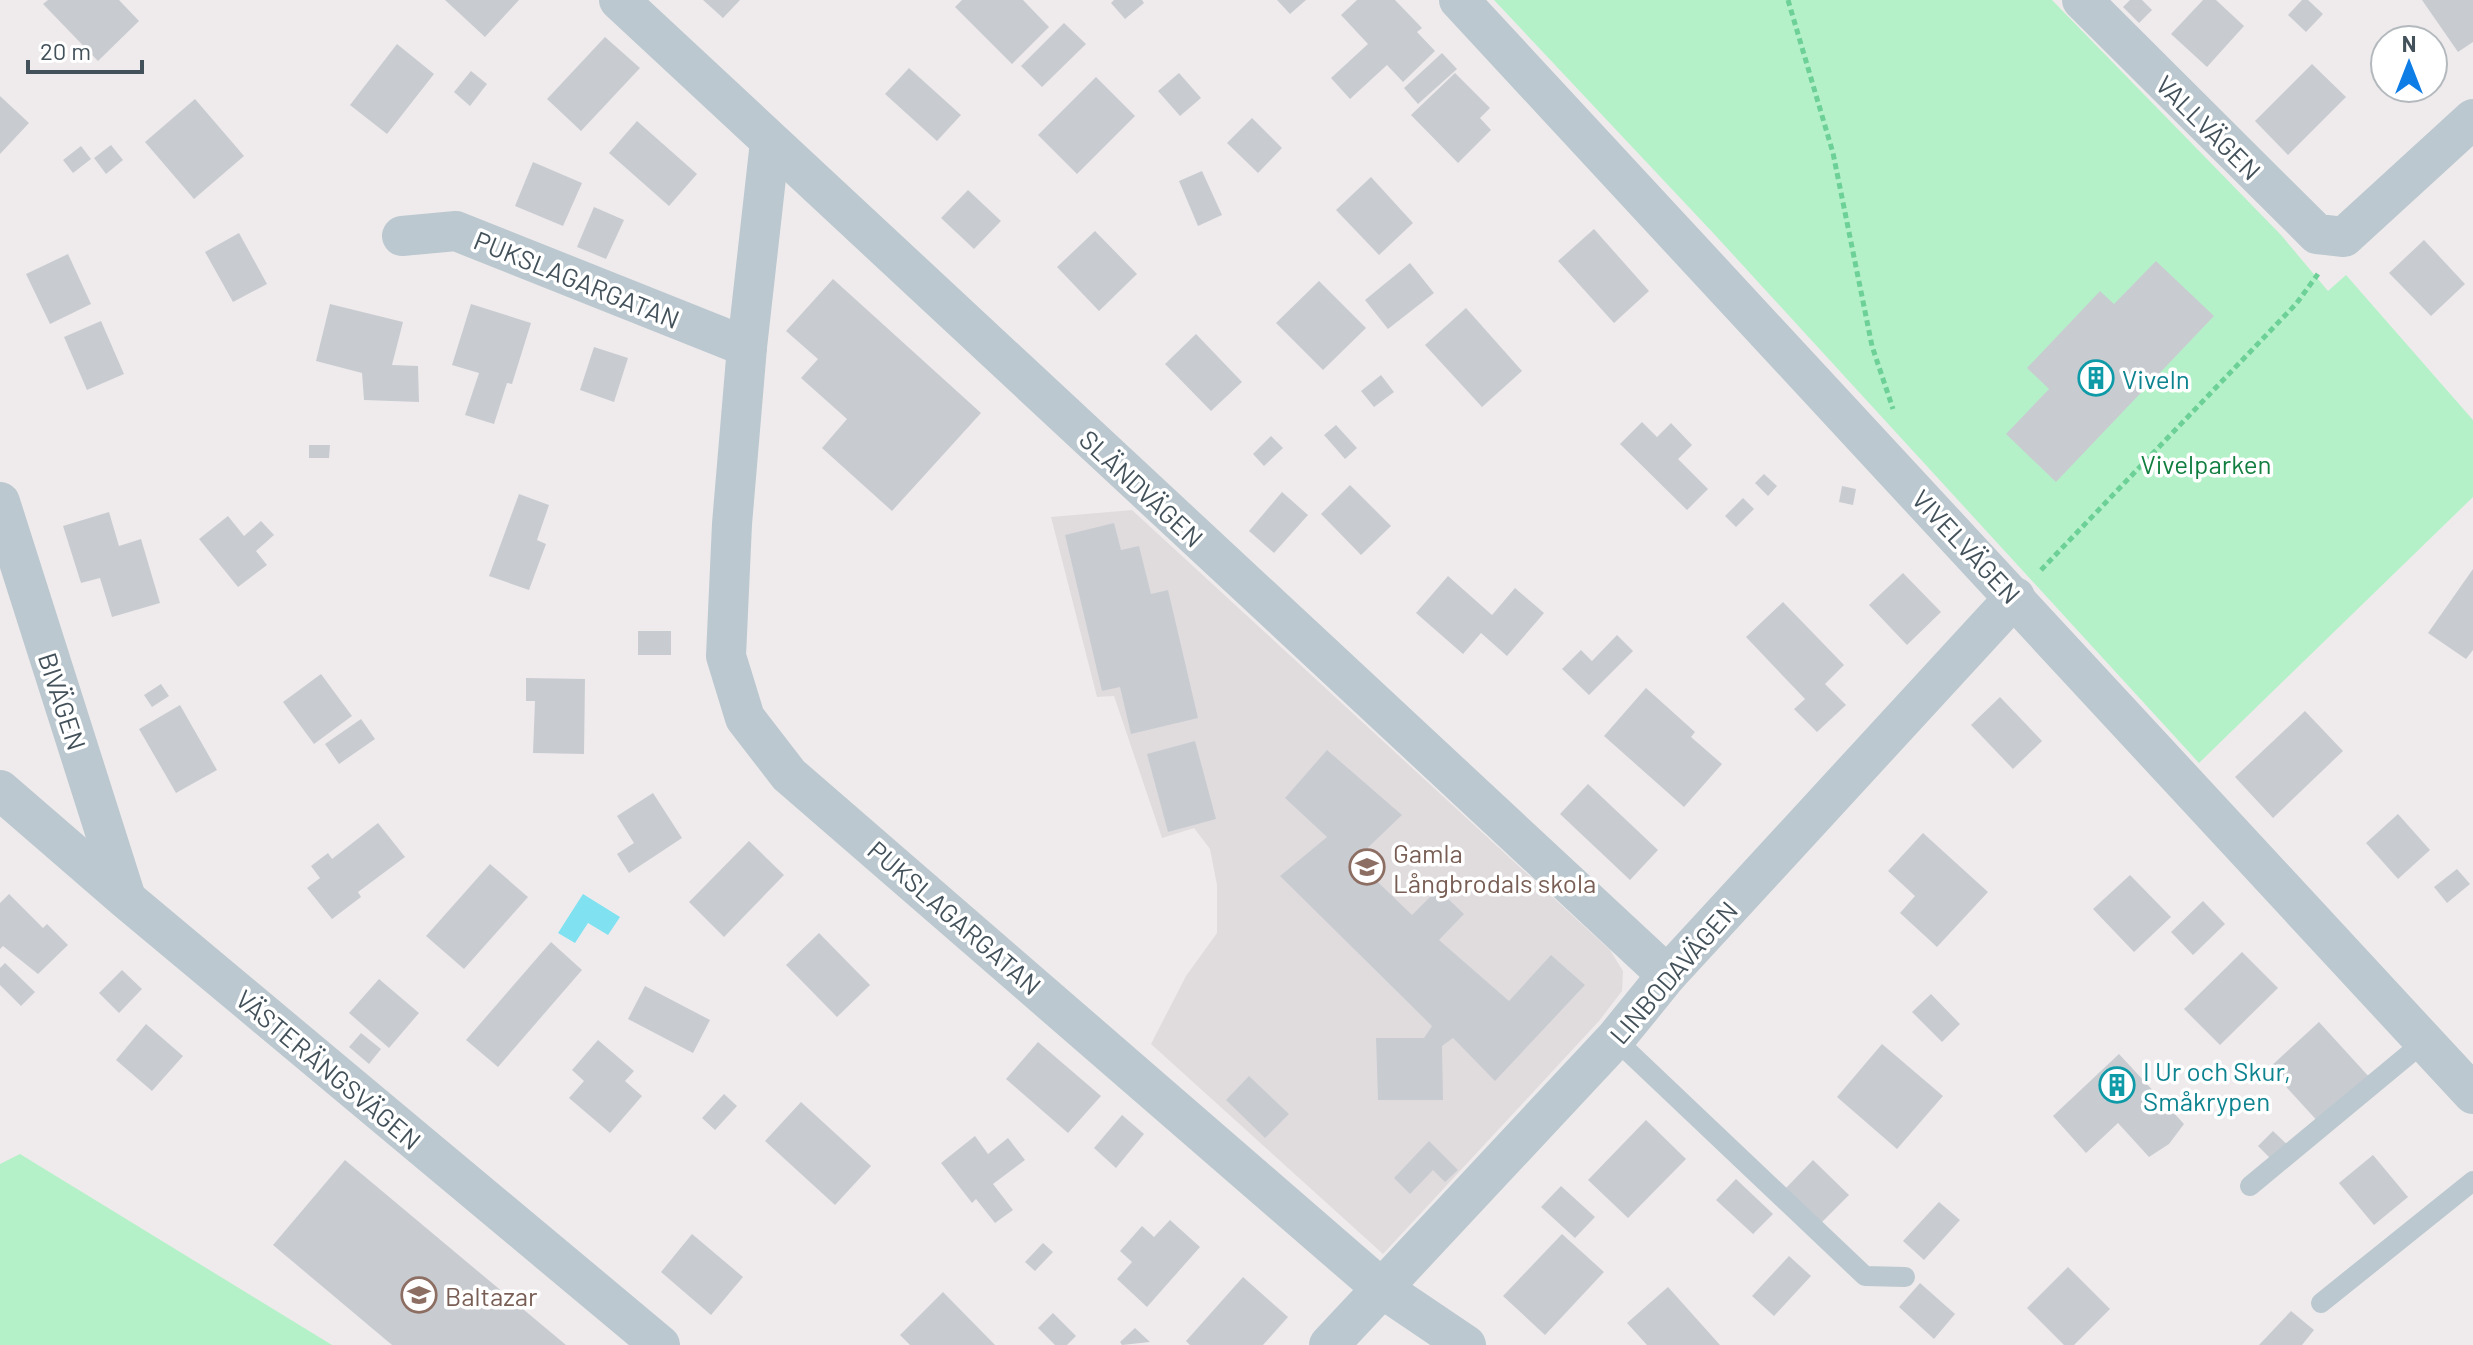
<svg xmlns="http://www.w3.org/2000/svg" width="2473" height="1345" font-family="Barlow,sans-serif">
<style>
.education{fill:#e0dcde}
.green{fill:#b5f1c8}
.water{fill:#80e2f1}
.building{fill:#c8ccd1}
.lines{fill:none;stroke-linecap:round;stroke-linejoin:round}
.path{stroke:#6cd097;stroke-width:5;stroke-dasharray:6 4;stroke-linecap:butt}
.lane{stroke:#bbc8cf;stroke-width:20}
.street{stroke:#bbc8cf;stroke-width:40}
.labels{text-anchor:middle;dominant-baseline:central;stroke-width:7;stroke-linejoin:round;paint-order:stroke}
.street-label{font-size:26px;fill:#43515a;stroke:#fff}
.culture-label{font-size:26px;fill:#0d838f;stroke:#fff;text-anchor:start}
.park-label{font-size:26px;fill:#117e3f;stroke:#fff}
.education-label{font-size:26px;fill:#785e54;stroke:#fff;text-anchor:start}
</style>
<rect width="100%" height="100%" fill="#efebec"/>
<path class="education" d="M1132,510L1610,950L1623,971L1622,991L1599,1021L1383,1254L1151,1044L1186,976L1217,933V885L1210,849L1194,828L1162,838L1114,696L1097,697L1051,517Z"/>
<g class="green">
<path d="M1494,0H2052L2281,235L2328,291L2346,275L2473,420V497L2199,763L1715,235Z"/>
<path d="M20,1154L332,1345H0V1164Z"/>
</g>
<path class="water" d="M583,894L620,917L608,935L588,923L575,943L558,933Z"/>
<g class="building">
<path d="M48,0H119L139,21L98,61L43,4Z"/>
<path d="M445,0H519L485,37Z"/>
<path d="M703,0H740L723,18Z"/>
<path d="M962,0H1023L1049,27L1012,64L955,7Z"/>
<path d="M1114,0H1142L1144,3L1125,19L1111,3Z"/>
<path d="M1277,0H1306L1290,14Z"/>
<path d="M1357,0H1395L1422,28L1417,32L1435,51L1403,82L1387,65L1350,99L1331,78L1368,44L1341,15Z"/>
<path d="M2130,0H2142L2152,10L2139,23L2123,7Z"/>
<path d="M2203,0H2216L2244,26L2207,67L2171,34Z"/>
<path d="M2302,0H2308L2323,14L2306,32L2288,15Z"/>
<path d="M2422,0H2473V42L2458,52Z"/>
<path d="M1064,23L1086,44L1042,87L1021,66Z"/>
<path d="M605,37L640,68L581,131L547,99Z"/>
<path d="M397,44L434,74L387,134L350,105Z"/>
<path d="M1442,53L1457,69L1418,104L1404,88Z"/>
<path d="M2312,64L2346,97L2288,155L2255,121Z"/>
<path d="M909,68L961,115L937,141L885,94Z"/>
<path d="M471,71L487,84L470,106L454,92Z"/>
<path d="M1179,73L1201,98L1180,116L1158,91Z"/>
<path d="M1455,73L1490,108L1480,118L1491,130L1458,163L1411,115Z"/>
<path d="M1096,77L1135,116L1077,174L1038,135Z"/>
<path d="M0,96L29,123L0,154Z"/>
<path d="M195,99L244,156L194,199L145,142Z"/>
<path d="M1252,118L1282,148L1258,173L1227,143Z"/>
<path d="M637,121L697,174L669,206L609,153Z"/>
<path d="M111,145L123,160L106,174L94,158Z"/>
<path d="M81,146L91,159L73,173L63,160Z"/>
<path d="M533,162L582,183L563,226L515,206Z"/>
<path d="M1202,171L1222,215L1198,226L1179,181Z"/>
<path d="M1371,177L1413,223L1379,255L1336,210Z"/>
<path d="M968,190L1001,221L974,249L941,218Z"/>
<path d="M594,207L624,220L606,259L577,247Z"/>
<path d="M1594,229L1649,291L1614,323L1558,261Z"/>
<path d="M1095,231L1137,274L1099,311L1057,267Z"/>
<path d="M239,233L267,284L233,302L205,252Z"/>
<path d="M2424,240L2465,284L2431,316L2389,273Z"/>
<path d="M68,254L91,304L50,324L26,274Z"/>
<path d="M2156,261L2214,316L2056,482L2006,434L2049,389L2027,368L2100,291L2114,304Z"/>
<path d="M1410,263L1434,293L1388,329L1365,300Z"/>
<path d="M833,279L981,413L892,511L822,448L847,419L801,378L818,359L786,331Z"/>
<path d="M1319,281L1366,328L1323,370L1276,323Z"/>
<path d="M330,304L403,322L392,365L418,366L419,402L364,400L362,373L316,361Z"/>
<path d="M471,304L531,323L512,384L507,383L494,424L465,415L479,373L452,365Z"/>
<path d="M1466,308L1522,371L1482,407L1425,345Z"/>
<path d="M101,321L124,374L87,390L64,337Z"/>
<path d="M1196,334L1242,382L1211,411L1165,364Z"/>
<path d="M594,347L628,358L614,402L580,390Z"/>
<path d="M1381,375L1394,392L1374,407L1361,391Z"/>
<path d="M1642,422L1657,437L1671,423L1692,445L1678,459L1708,489L1687,510L1620,444Z"/>
<path d="M1336,425L1357,448L1345,459L1324,435Z"/>
<path d="M1271,436L1283,448L1264,466L1253,454Z"/>
<path d="M309,445H330L329,458H309Z"/>
<path d="M1764,474L1777,486L1768,496L1755,483Z"/>
<path d="M1350,485L1391,526L1361,555L1321,514Z"/>
<path d="M1842,486L1856,489L1853,505L1839,502Z"/>
<path d="M1282,492L1308,515L1274,553L1249,531Z"/>
<path d="M519,494L549,505L537,540L546,544L529,590L489,576Z"/>
<path d="M1743,498L1754,509L1736,527L1725,516Z"/>
<path d="M109,512L119,546L141,539L160,603L112,617L100,578L81,583L63,526Z"/>
<path d="M228,516L244,536L261,521L274,535L256,551L267,565L238,587L199,539Z"/>
<path d="M1114,523L1121,550L1139,546L1151,594L1168,590L1198,718L1131,734L1120,687L1102,691L1065,535Z"/>
<path d="M2473,569V650L2466,659L2428,633Z"/>
<path d="M1903,573L1941,612L1907,645L1869,605Z"/>
<path d="M1448,576L1492,615L1515,588L1544,613L1507,656L1481,633L1463,654L1416,613Z"/>
<path d="M1783,602L1844,665L1825,684L1846,705L1817,732L1794,709L1805,699L1746,637Z"/>
<rect x="638" y="631" width="33" height="24"/>
<path d="M1617,635L1633,651L1589,695L1562,669L1581,650L1592,661Z"/>
<path d="M321,674L352,716L314,744L283,702Z"/>
<path d="M526,678L585,679L584,754L533,753L535,701H526Z"/>
<path d="M161,684L169,696L152,707L144,695Z"/>
<path d="M1646,688L1695,732L1691,737L1722,764L1684,807L1604,736Z"/>
<path d="M2000,697L2042,741L2013,769L1971,725Z"/>
<path d="M180,705L217,770L176,793L139,729Z"/>
<path d="M2305,711L2343,751L2273,818L2235,777Z"/>
<path d="M361,719L375,739L339,764L325,744Z"/>
<path d="M1195,741L1216,819L1168,832L1147,754Z"/>
<path d="M1327,750L1402,815L1355,860L1412,915L1438,889L1464,914L1439,940L1509,1001L1551,955L1585,985L1495,1081L1453,1038L1442,1046L1443,1100H1378L1376,1038H1424L1432,1026L1280,876L1327,837L1285,798Z"/>
<path d="M1588,784L1658,850L1630,880L1560,814Z"/>
<path d="M653,793L682,838L629,873L617,854L634,843L617,816Z"/>
<path d="M2398,814L2430,850L2398,879L2366,843Z"/>
<path d="M378,823L405,857L358,892L361,897L332,919L307,888L320,878L311,866L328,853L332,859Z"/>
<path d="M1923,833L1988,892L1937,947L1900,913L1915,896L1888,871Z"/>
<path d="M749,841L784,875L724,937L689,902Z"/>
<path d="M490,864L528,897L464,969L426,936Z"/>
<path d="M2457,869L2470,884L2447,903L2434,887Z"/>
<path d="M2130,875L2171,917L2134,952L2093,909Z"/>
<path d="M9,894L43,928L47,924L68,945L38,974L3,946L0,949V903Z"/>
<path d="M2203,901L2225,924L2193,955L2171,932Z"/>
<path d="M819,933L870,985L837,1017L786,965Z"/>
<path d="M551,942L582,970L498,1067L466,1040Z"/>
<path d="M2242,952L2278,988L2220,1045L2184,1009Z"/>
<path d="M5,963L35,992L21,1006L0,985V968Z"/>
<path d="M122,970L142,989L119,1013L99,993Z"/>
<path d="M379,979L419,1013L389,1048L349,1013Z"/>
<path d="M645,986L710,1020L693,1053L628,1019Z"/>
<path d="M1931,994L1960,1024L1942,1042L1912,1012Z"/>
<path d="M2319,1022L2371,1079L2321,1125L2269,1068Z"/>
<path d="M146,1024L183,1056L152,1091L116,1060Z"/>
<path d="M361,1033L381,1049L369,1064L349,1047Z"/>
<path d="M598,1040L634,1071L625,1081L642,1096L610,1133L569,1098L584,1081L572,1070Z"/>
<path d="M1038,1042L1101,1096L1068,1133L1006,1079Z"/>
<path d="M1882,1044L1943,1096L1897,1149L1837,1097Z"/>
<path d="M2119,1054L2184,1124L2169,1144L2149,1157L2118,1123L2086,1153L2053,1116Z"/>
<path d="M1249,1076L1289,1114L1265,1138L1226,1100Z"/>
<path d="M724,1094L737,1106L715,1130L702,1118Z"/>
<path d="M801,1102L871,1166L835,1205L765,1141Z"/>
<path d="M1122,1115L1144,1134L1116,1168L1094,1148Z"/>
<path d="M1646,1120L1686,1159L1628,1218L1588,1180Z"/>
<path d="M2273,1131L2291,1148L2275,1163L2258,1146Z"/>
<path d="M975,1136L988,1154L1008,1138L1025,1160L993,1184L1013,1210L995,1223L976,1199L972,1203L941,1163Z"/>
<path d="M1429,1141L1458,1170L1445,1182L1433,1170L1410,1194L1394,1178Z"/>
<path d="M2373,1155L2408,1197L2374,1225L2339,1183Z"/>
<path d="M345,1160L566,1345H392L273,1245Z"/>
<path d="M1813,1160L1849,1195L1821,1223L1786,1188Z"/>
<path d="M1736,1179L1773,1214L1753,1234L1716,1200Z"/>
<path d="M1561,1186L1595,1217L1575,1238L1541,1207Z"/>
<path d="M1939,1202L1960,1220L1924,1260L1903,1241Z"/>
<path d="M1170,1220L1200,1247L1147,1307L1117,1279L1132,1262L1120,1251L1142,1226L1154,1237Z"/>
<path d="M692,1234L743,1277L711,1315L661,1272Z"/>
<path d="M1562,1234L1604,1272L1545,1335L1503,1296Z"/>
<path d="M1043,1243L1053,1252L1035,1271L1025,1262Z"/>
<path d="M1789,1256L1811,1276L1774,1316L1752,1296Z"/>
<path d="M2068,1267L2110,1309L2074,1345H2064L2027,1308Z"/>
<path d="M1243,1277L1288,1317L1263,1345H1190L1186,1341Z"/>
<path d="M1920,1283L1955,1314L1934,1339L1899,1307Z"/>
<path d="M1668,1287L1720,1345H1647L1627,1323Z"/>
<path d="M943,1292L995,1345H910L900,1335Z"/>
<path d="M2291,1311L2314,1330L2302,1345H2259Z"/>
<path d="M1053,1313L1076,1336L1067,1345H1055L1038,1328Z"/>
<path d="M1135,1328L1150,1342L1122,1345L1120,1342Z"/>
</g>
<g class="lines">
<g class="path">
<path d="M1788,0L1833,153L1872,346L1893,409"/>
<path d="M2041,570L2296,304L2318,274"/>
</g>
<g class="lane">
<path d="M1615,1039L1865,1276L1905,1277"/>
<path d="M2250,1186L2425,1041"/>
<path d="M2321,1303L2473,1181"/>
</g>
<g class="street">
<path d="M619,0L1667,975"/>
<path d="M1459,0L2473,1094"/>
<path d="M2082,0L2317,234L2344,237L2473,119"/>
<path d="M770,142L747,347L732,524L726,656L745,718L789,775L1380,1287L1466,1345"/>
<path d="M402,236L456,231L747,347"/>
<path d="M0,502L126,898"/>
<path d="M0,790L126,899L660,1345"/>
<path d="M1329,1345L1615,1039L1667,975L2015,597"/>
</g>
</g>
<defs>
<symbol id="building-ring" viewBox="-11 -11 22 22"><circle r="9.5" fill="#fff" stroke="#0f9aa8" stroke-width="1.5"/><path d="M-4-6H4V6H1V3H-1V6H-4ZM-2.5-4.3h1.7v1.8h-1.7ZM.8-4.3h1.7v1.8H.8ZM-2.5-1h1.7V.8h-1.7ZM.8-1h1.7V.8H.8Z" fill="#0f9aa8"/></symbol>
<symbol id="school-ring" viewBox="-11 -11 22 22"><circle r="9.5" fill="#fff" stroke="#8d6e63" stroke-width="1.5"/><path d="M0-5L7-2L0 1L-7-2ZM-4 1L0 2.5L4 1V4Q0 6-4 4Z" fill="#8d6e63"/></symbol>
</defs>
<g fill-rule="evenodd">
<use href="#building-ring" x="2076" y="358" width="40" height="40"/>
<use href="#school-ring" x="1347" y="847" width="40" height="40"/>
<use href="#building-ring" x="2097" y="1065" width="40" height="40"/>
<use href="#school-ring" x="399" y="1275" width="40" height="40"/>
</g>
<g class="labels">
<g class="street-label">
<text transform="translate(2209 127) rotate(45)">VALLVÄGEN</text>
<text transform="translate(577 279) rotate(22)">PUKSLAGARGATAN</text>
<text transform="translate(1142 488) rotate(43)">SLÄNDVÄGEN</text>
<text transform="translate(1967 546) rotate(47)">VIVELVÄGEN</text>
<text transform="translate(63 701) rotate(72)">BIVÄGEN</text>
<text transform="translate(955 917) rotate(41)">PUKSLAGARGATAN</text>
<text transform="translate(1673 972) rotate(-49)">LINBODAVÄGEN</text>
<text transform="translate(329 1069) rotate(40)">VÄSTERÄNGSVÄGEN</text>
</g>
<g class="culture-label">
<text x="2122" y="378">Viveln</text>
<text x="2143" y="1070">I Ur och Skur,<tspan x="2143" dy="30">Småkrypen</tspan></text>
</g>
<g class="park-label">
<text x="2206" y="463">Vivelparken</text>
</g>
<g class="education-label">
<text x="1393" y="852">Gamla<tspan x="1393" dy="30">Långbrodals skola</tspan></text>
<text x="445" y="1295">Baltazar</text>
</g>
</g>
<g transform="translate(2409 64)"><circle r="38" fill="#ffffff" stroke="#b4b9bd" stroke-width="2"/>
<path d="M0-6L14 30L0 20L-14 30Z" fill="#0e7de6"/>
<text y="-12" font-size="22" font-weight="bold" text-anchor="middle" fill="#43515a">N</text>
</g>
<path d="M28 60v12h114v-12" fill="none" stroke="#43515a" stroke-width="4"/>
<text x="40" y="60" font-size="24" fill="#43515a" stroke="#ffffff" stroke-width="6" paint-order="stroke">20 m</text>
</svg>
